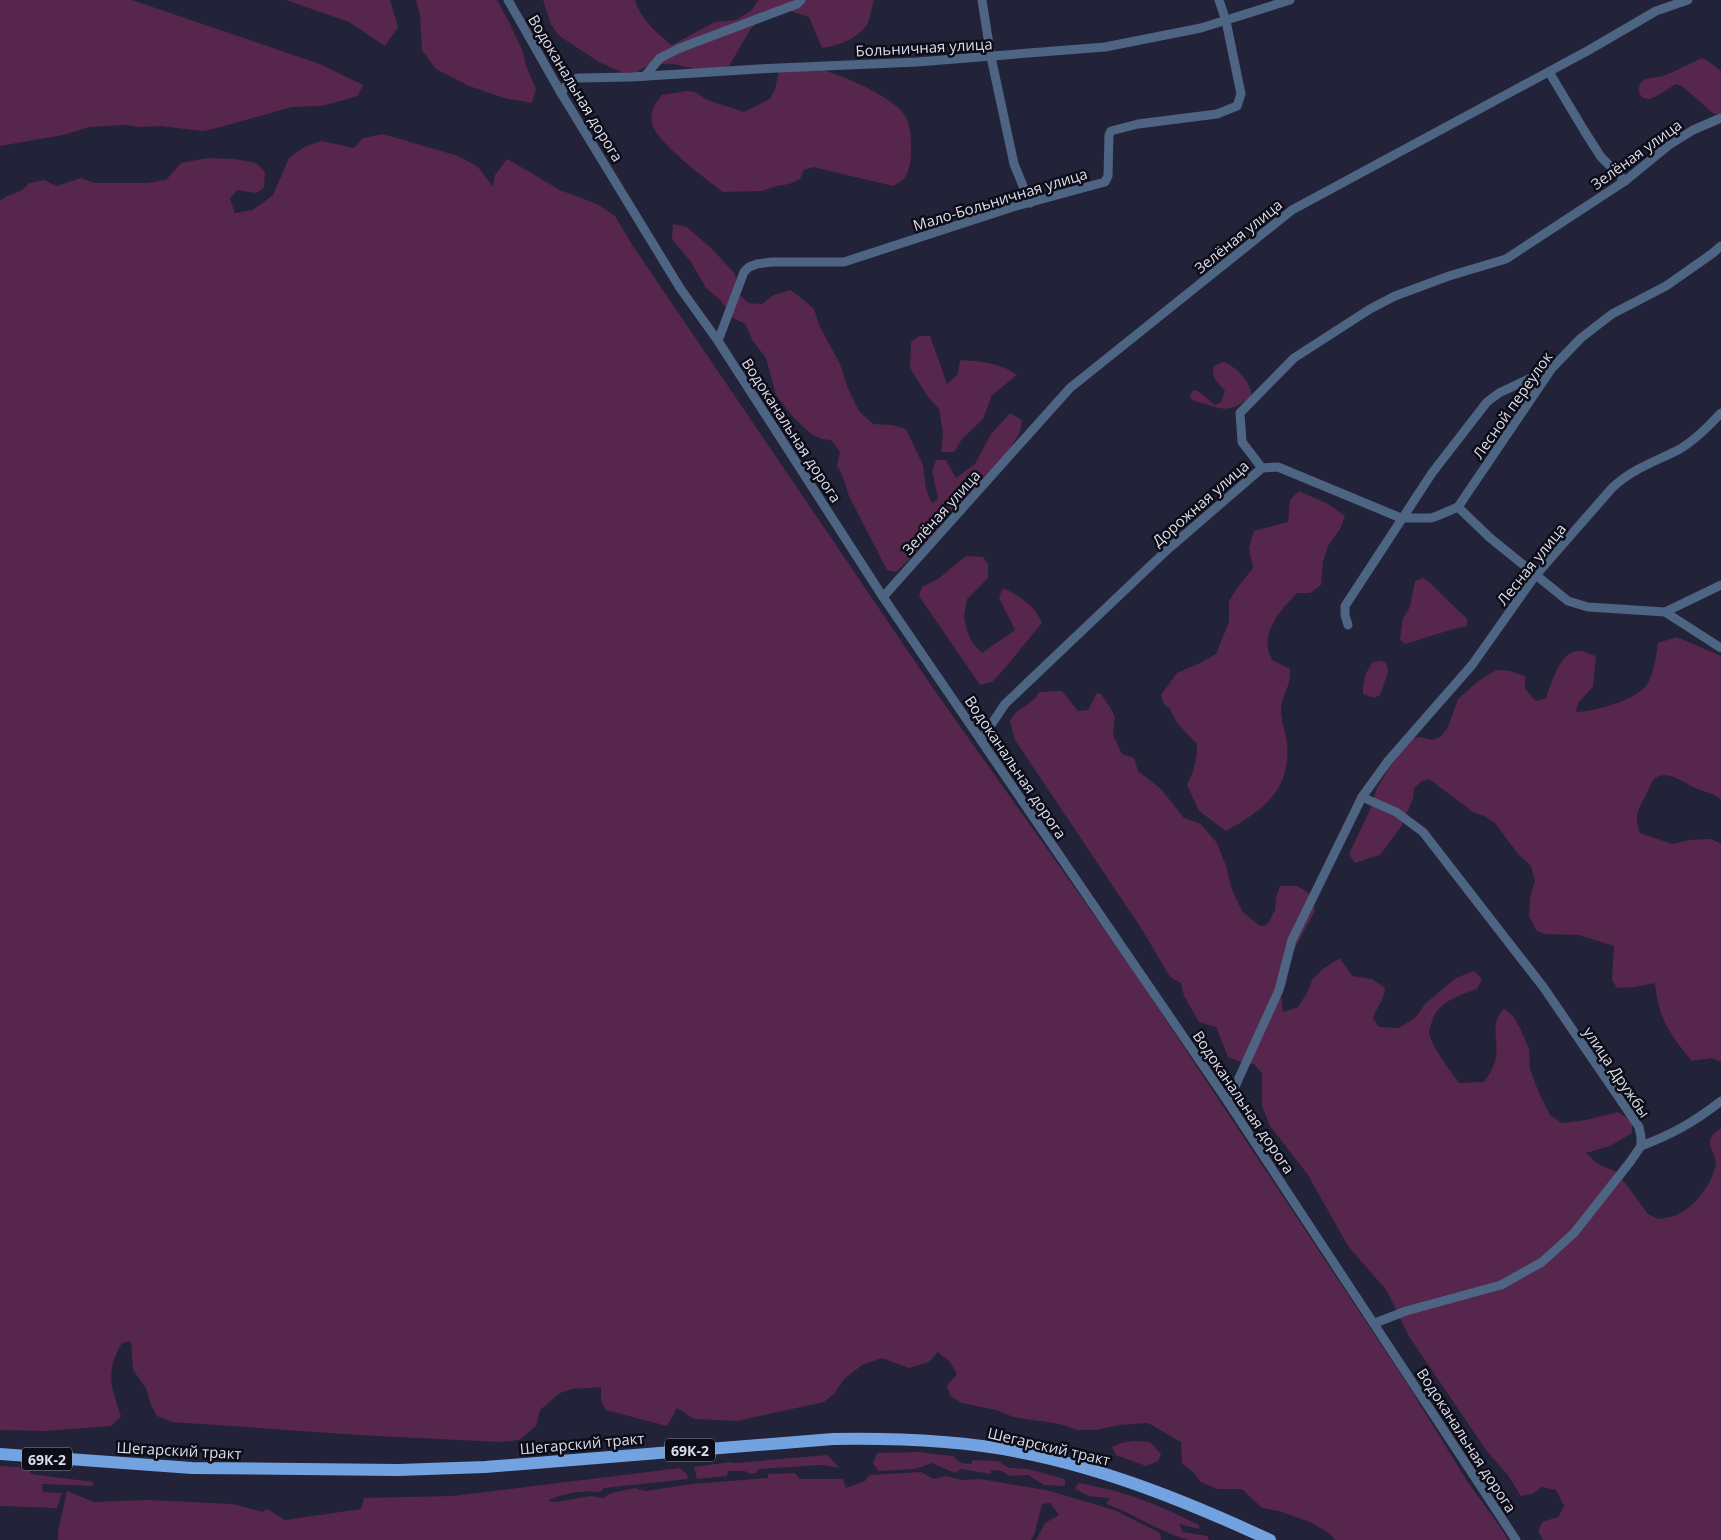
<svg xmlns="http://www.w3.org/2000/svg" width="1721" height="1540" font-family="'Open Sans',sans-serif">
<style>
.green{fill:#57264c}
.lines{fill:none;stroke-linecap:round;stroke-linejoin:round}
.minor{stroke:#4d6482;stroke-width:9}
.primary{stroke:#72a2e0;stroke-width:12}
.labels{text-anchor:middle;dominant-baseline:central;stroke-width:5;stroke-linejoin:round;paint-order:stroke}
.shield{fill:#0d0d17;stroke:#9e9fac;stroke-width:1}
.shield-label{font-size:14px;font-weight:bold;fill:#dcddec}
.street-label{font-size:15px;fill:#dcddec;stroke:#0d0d17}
</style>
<rect width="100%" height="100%" fill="#222238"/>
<g class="green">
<path d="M0,0H132L320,64L363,85L358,96L322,106L292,107L217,128L203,131L160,126L138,127L125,125L90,127L63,135L0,146Z"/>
<path d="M286,0H390L398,27L385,46L349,22Z"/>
<path d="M416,0H497L510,24L523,52L526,66L536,89L532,103L504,98L469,86L436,69L422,50L420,14Z"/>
<path d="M543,0H635C640,18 657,34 672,45L715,22L736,20L752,10L758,0H874C871,10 870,23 863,30C852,41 836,46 822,48L809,17L790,11L764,15L750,30L729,66L704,71L674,64H651L630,76L599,62L558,35L551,24Z"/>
<path d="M1702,58L1708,61L1721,71V114H1714L1682,86L1676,84C1669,88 1656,98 1649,99C1638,99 1635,86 1644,80C1649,77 1657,78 1663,76C1676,71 1688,64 1702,58Z"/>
<path d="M796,63C823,67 892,93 906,117C911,127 911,140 911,151C911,158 910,170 905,177C903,181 897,184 893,186L813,167L804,170L800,179L789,184L777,186L762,191L723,192C707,180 654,140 652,123C650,111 655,103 662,95L687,91L695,92L707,100L744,112L770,99L775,89L779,70Z"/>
<path d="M383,134L458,156L478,167L493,187L495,175L507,159L560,190L597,204L615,216L633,246L935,691L1126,960L1408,1385L1467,1481L1503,1531L1508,1540H1335L1329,1533L1310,1522L1279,1511L1262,1508L1242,1489H1217L1201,1482L1193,1472L1182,1463L1181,1442L1148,1423L1119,1425L1096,1430H1077L1060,1424L1013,1417L996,1410L962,1403L950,1396L947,1386L957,1374L950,1362L938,1352L929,1362L909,1368L882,1358L862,1365L844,1379L834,1394L824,1402L737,1421L694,1419L677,1408L667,1426L606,1410L601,1401V1387L572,1389L560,1393L540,1410L536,1426L519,1440L500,1442L358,1435L172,1422L157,1416L151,1405L146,1388L133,1370L131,1341L122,1343C105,1371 111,1387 121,1416L111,1426L45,1431L0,1430V201C12,191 19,196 29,183L44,180L57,186L81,178L94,183H147L166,180L181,163L207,158L235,159L256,163L265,172L264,188L256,193L237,190L230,199L235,213L253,210L273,195L289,158L306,146L322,141L354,148L363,138Z"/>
<path d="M673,224L687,227L713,250L735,274L739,294L748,303L762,304L774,295L790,290L799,296L814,309L820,327L840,364L847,386L859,411L873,424L891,425L906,429L923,465L926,489L932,503L938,499L932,471L936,460H946L956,478L975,464L991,434L1010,413L1022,420L1020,432L1010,449L973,493L949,513L932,537L896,572L887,570L849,496C845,485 844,476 837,466L840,452L831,440L822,439L811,434L793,417L776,395L766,358L753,341L745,324L733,318L721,301L706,288L691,262L672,239Z"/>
<path d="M919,336H930L947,384L958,374L960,360C979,361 1002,363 1017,375L992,395L983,419L962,439L954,452H941L943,432L939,409L928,397L910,368L911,342Z"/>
<path d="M1223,362C1235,365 1253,384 1251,396C1226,417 1221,407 1194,401L1190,397L1191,393L1194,390C1203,392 1207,400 1215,405L1221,402L1225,391C1219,383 1210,378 1214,366Z"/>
<path d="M1299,491L1328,504L1345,516L1340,529L1329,544L1323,561L1321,585L1310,593H1297C1284,607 1264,627 1268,649C1268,652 1271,656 1272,660L1290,669C1290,675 1290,682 1287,688C1285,695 1281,701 1281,709C1281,721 1286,732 1287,743C1291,791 1263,810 1226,831L1199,811L1187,785C1194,771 1197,760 1197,744L1177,723L1170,709L1164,704L1161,695L1177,673L1200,663L1216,654L1229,622V601L1237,588L1253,568L1249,548L1254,531L1288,522L1290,500Z"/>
<path d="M966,556L983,557L988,564V578L967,599L964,616L966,628L972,642L982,653L1015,630L999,598L1003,588C1019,595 1036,607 1042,623L1005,668L992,682L980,685L919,596L922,587L938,579Z"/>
<path d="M1423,578L1429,582L1467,619V626L1450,630L1405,644L1400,639L1403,618L1410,607L1415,581Z"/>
<path d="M1677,637L1721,656V800C1713,792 1703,792 1693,787C1683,782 1669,771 1657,777C1650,781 1649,790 1645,797C1637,812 1634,816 1640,833L1672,844L1690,840L1711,839L1721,844V1062L1712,1058L1692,1061C1670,1035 1658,1018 1655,983L1634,987L1617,988L1612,980L1614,946L1579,935L1544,934L1536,930L1529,916L1530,898L1535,881L1531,866L1518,854L1495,823L1484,816L1473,812L1429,779L1422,781L1414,788L1413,798L1401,827L1380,855L1355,863L1349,854L1369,812L1377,788L1406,740L1420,737L1432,740L1440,737L1447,729L1458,699L1477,682L1496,670L1510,671L1525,676V689L1536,701L1546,698C1552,683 1560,649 1580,651C1585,651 1591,655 1596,656L1593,687L1578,703L1576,712C1596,711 1640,700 1649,681C1655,669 1656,655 1658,643Z"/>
<path d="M1381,661L1386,663L1388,672L1380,695L1374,698L1363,694C1363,681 1365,672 1373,662Z"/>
<path d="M1062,691L1078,711L1088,710L1097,693L1101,694L1110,707L1115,717L1113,735L1122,754L1134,758L1138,771L1160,788L1184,818L1201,824L1217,843L1226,866L1232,890L1242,911L1260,926L1267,925L1275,910L1276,897L1280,886H1297L1311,894L1315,911L1288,961L1287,982L1281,994L1283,1012L1298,1007L1307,993L1312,980L1323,969L1340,958L1352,976L1372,979L1385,988C1384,1001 1377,1006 1373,1018L1379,1027L1399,1028L1416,1017L1425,1004L1456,978L1474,971L1482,979L1477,989C1460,995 1438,1002 1432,1021C1431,1025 1429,1029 1429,1033C1432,1048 1450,1070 1459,1083L1484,1082C1489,1075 1494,1067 1496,1057C1499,1041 1489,1022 1504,1009L1513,1016L1520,1028L1529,1049L1530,1069L1539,1093L1550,1115L1562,1123L1586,1120L1618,1112L1632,1121V1133L1610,1146L1586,1153L1598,1164L1617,1172L1648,1214L1658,1219C1664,1218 1672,1217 1677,1215C1694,1207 1710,1187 1715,1168C1720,1150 1697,1145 1721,1128V1540H1543L1538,1531L1542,1522L1558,1517L1564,1506L1556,1490L1542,1487L1532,1494L1521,1496L1507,1474L1486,1450L1408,1335L1387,1291L1348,1246L1308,1175L1270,1126L1262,1106V1074L1254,1064L1241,1062L1228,1057L1216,1027L1199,1022L1184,996L1181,983L1170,977L1143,931L1015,740L1010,721C1017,706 1031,707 1039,692Z"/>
<path d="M1133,1441L1150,1442L1161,1454L1158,1461L1146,1466L1116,1455L1112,1447L1121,1443Z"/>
<path d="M918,1452L953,1456L961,1463L971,1464L973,1460L998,1461L1009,1468L1028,1469L1065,1479V1486L1044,1485L1028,1475L1010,1476L1002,1471L991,1470V1474L961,1469L955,1473L932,1463L915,1469L878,1471L873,1463L877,1453Z"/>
<path d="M827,1455L840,1468L822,1465L758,1469L757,1473L749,1474L745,1471H728L727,1476L697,1479L694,1467L731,1462L734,1463Z"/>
<path d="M0,1466L29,1468L31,1474L93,1482V1486L42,1484L43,1492L62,1493L57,1508L0,1506Z"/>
<path d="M680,1468L687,1474L688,1479L604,1488L600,1492C585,1490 561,1493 548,1501L556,1502L591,1496L603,1498L611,1493L635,1488L645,1491L693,1484L768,1478V1474L795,1473L800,1479H843L846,1488L865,1481L869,1475L921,1472L934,1479L946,1476L963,1480L981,1479L1050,1491L1114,1510L1160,1533L1161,1540H1036L1045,1523L1059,1515L1050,1503L1042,1504L1035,1532L1031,1540H58V1532L67,1491L94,1502L148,1500L233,1504L263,1512L267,1509L285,1520L361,1509L364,1498L453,1496Z"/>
<path d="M1078,1483C1125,1491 1157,1504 1199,1525V1529L1179,1524L1183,1532L1207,1536L1209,1540C1203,1540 1195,1540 1189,1540C1160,1533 1134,1513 1106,1504L1110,1498L1089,1496L1075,1489Z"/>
</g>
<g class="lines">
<g class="minor">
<path d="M508,0L561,93L680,288L718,341L883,597L1228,1102L1516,1540"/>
<path d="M982,0L991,57L1014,164L1030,203"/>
<path d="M1549,72L1585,132L1601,157L1625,181"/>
<path d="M645,76L660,58L680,48L797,4L801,0"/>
<path d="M561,93L569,81L578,78L632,77L759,69L917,62L1105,47L1201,28L1290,0"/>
<path d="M718,341L744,272L749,267L757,264L772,262H844L1013,207L1105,182L1108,176L1109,135L1111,131L1138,124L1217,114L1237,106L1241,94L1226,21L1219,0"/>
<path d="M1262,468L1242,442L1240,413L1294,358L1370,309L1395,296L1449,276L1506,259L1625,181L1669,145L1693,130L1721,118"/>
<path d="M1458,507L1552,368L1581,338L1612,314L1666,286L1713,253L1721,246"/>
<path d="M883,597L1070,388L1292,210L1589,50L1656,11L1688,0"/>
<path d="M1665,612L1721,585"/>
<path d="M1348,625L1345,615V606L1432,473L1487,402L1499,393L1552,368"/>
<path d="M981,740L1005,704L1167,550L1262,468L1278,467L1401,518H1431L1437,516L1458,507L1489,537L1568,601L1588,607L1665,612L1721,648"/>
<path d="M1362,797L1396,812L1423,832L1544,988L1639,1127L1641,1137V1146L1630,1162L1574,1233L1542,1262L1501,1285L1406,1311L1375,1323"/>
<path d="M1228,1102L1279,990L1292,940L1362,797L1388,761L1472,665L1535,576L1612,488C1633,468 1655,462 1680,449C1695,440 1709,426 1721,413"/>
<path d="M1641,1146C1673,1134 1694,1122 1721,1101"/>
</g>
<path class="primary" d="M0,1454L192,1468L398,1470L485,1467L833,1439C896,1438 958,1440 1019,1452C1107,1469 1190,1503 1270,1540"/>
</g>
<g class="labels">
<g class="shield">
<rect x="665" y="1438.5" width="50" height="23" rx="4"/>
<rect x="22" y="1447.5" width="50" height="23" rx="4"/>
</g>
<g class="shield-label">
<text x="690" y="1450">69К-2</text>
<text x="47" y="1459">69К-2</text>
</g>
<g class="street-label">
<text transform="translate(924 47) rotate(-3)">Больничная улица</text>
<text transform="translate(576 88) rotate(59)">Водоканальная дорога</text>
<text transform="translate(1636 154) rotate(-36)">Зелёная улица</text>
<text transform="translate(1000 199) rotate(-17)">Мало-Больничная улица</text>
<text transform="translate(1238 236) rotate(-39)">Зелёная улица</text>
<text transform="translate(1512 405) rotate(-55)">Лесной переулок</text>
<text transform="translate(792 430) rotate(57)">Водоканальная дорога</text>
<text transform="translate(1200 503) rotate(-41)">Дорожная улица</text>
<text transform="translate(941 512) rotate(-48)">Зелёная улица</text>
<text transform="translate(1531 564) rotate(-51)">Лесная улица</text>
<text transform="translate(1016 767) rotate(56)">Водоканальная дорога</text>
<text transform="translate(1617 1072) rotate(56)">улица Дружбы</text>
<text transform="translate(1244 1102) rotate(56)">Водоканальная дорога</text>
<text transform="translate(1467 1440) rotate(57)">Водоканальная дорога</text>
<text transform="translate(582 1443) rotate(-5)">Шегарский тракт</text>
<text transform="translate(1049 1446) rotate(13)">Шегарский тракт</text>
<text transform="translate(179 1450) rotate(3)">Шегарский тракт</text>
</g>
</g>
</svg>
